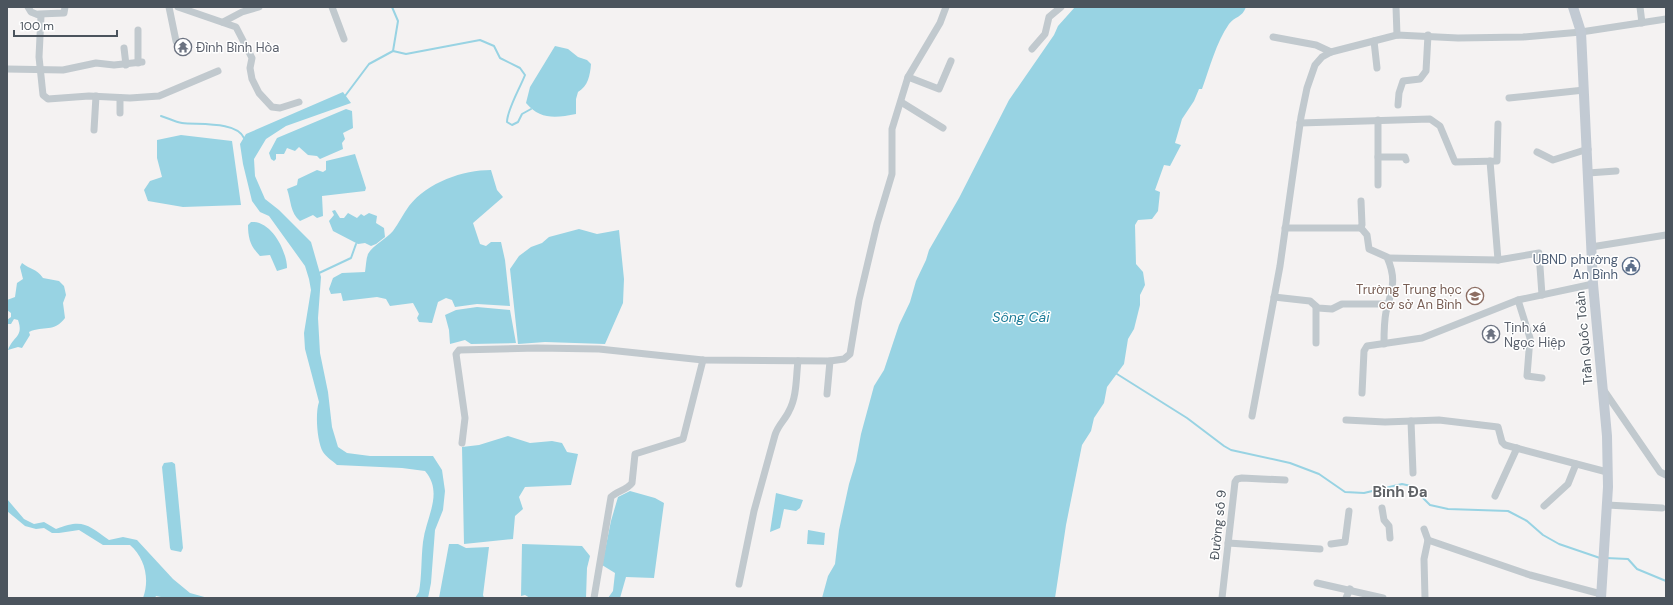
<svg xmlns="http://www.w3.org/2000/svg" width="1673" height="605" font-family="'DM Sans',sans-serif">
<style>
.water{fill:#98d3e3}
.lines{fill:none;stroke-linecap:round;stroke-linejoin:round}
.stream{stroke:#98d3e3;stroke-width:2}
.street{stroke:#c1c9ce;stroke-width:7}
.secondary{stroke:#c2cad3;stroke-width:10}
.labels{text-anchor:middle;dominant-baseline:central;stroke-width:3;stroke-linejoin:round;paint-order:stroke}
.worship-label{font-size:13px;fill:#5b616d;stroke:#fff;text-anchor:start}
.service-label{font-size:13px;fill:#4e5e75;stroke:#fff;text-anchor:end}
.education-label{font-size:13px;fill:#785e54;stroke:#fff;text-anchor:end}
.street-label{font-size:13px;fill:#4b545d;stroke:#fff}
.water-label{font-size:14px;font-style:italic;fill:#1c7c98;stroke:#fff}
.quarter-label{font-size:15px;font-weight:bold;fill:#5f6266;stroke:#fff}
</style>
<rect width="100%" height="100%" fill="#f4f2f2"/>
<g class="water">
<path d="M1075,7H1246C1242,18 1235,16 1229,24C1216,43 1210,67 1202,89H1199L1194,101L1182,119L1175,143L1181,145L1170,166L1164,165L1155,190L1160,192L1158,211L1152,219L1138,220L1135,225L1136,264L1143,272L1145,285L1140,295V305L1134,329L1128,339L1124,364L1107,387L1104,403L1094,418L1091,431L1082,445L1066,525L1055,598H822L828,576L835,564L839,530L849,484L856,461L861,434L874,386L884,370L899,325L910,302L916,281L926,260L929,250L959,198L1009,100L1054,35L1058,26Z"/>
<path d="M555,46L568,49L578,57L587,60L591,64C590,76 588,86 578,92L576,99V114C556,118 540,120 526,103L530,87Z"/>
<path d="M343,92L351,103L286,126L266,139L254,159L255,176L265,199L279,210L311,242L321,277L318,318L320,353L328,392L332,427L338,447L347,453L370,456H433L442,470L445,491L443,510L435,530L431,583L428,598H415L419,592C422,575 421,559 423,542C426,517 444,493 425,471L402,468L337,465C333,461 326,457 323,452C317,442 315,413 319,402L305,349L304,333L311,290L309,279L305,266L269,216L260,212L252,201L243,164L240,144L246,134Z"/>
<path d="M346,109L352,111L353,128L343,133L345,139L342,143L343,149L320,159L317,156L308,155L299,147L295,151L287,148L284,154H276V159L274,161L271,159L269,153L277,138Z"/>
<path d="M181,135L232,141L241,205L183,207L148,201L144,190L150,181L162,177L157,158V140Z"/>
<path d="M355,154L366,188L365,191L322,196L323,216L317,218L313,215L300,221C290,213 291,200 287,189L297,185L298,179L317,170L323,172L326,170V161Z"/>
<path d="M491,170L497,190L503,197L473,223L480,244L486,246L491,242H501L505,260L510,306L477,304L455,307L452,300L446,298L438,302L432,323L419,322L417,318L419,314L413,303L390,306L386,299L377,297L343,301L341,293L331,294L329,289L333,278L342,273L365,272C366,266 366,259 368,254C373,245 386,239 393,231C399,223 403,214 409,206C428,182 463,170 491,170Z"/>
<path d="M335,210L340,218H344L348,213L357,218L361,214L364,216L369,213L377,216L376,223L384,228L385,237L376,244L371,246L365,243L358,244L333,231L329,221L334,215L332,211Z"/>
<path d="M251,222C271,220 287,251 287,268L277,271L270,255L260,256C251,247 248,239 248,225Z"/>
<path d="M579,229L597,234L619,230L624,279L623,303L605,344L545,342L518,344L510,269L519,256L531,247L542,243L549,237Z"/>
<path d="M22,263C31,270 36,268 43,278L59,281L64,286L66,295L63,303L65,318C54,333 44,325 29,332L30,335L22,348L18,347L8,350C13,336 24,337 18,320L14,319L11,324H7V320L11,317V313L7,310V300L15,297L17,283L23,279L20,267Z"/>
<path d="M477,307L510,310L516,343L471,344L465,340L450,344L449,330L445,315L456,310Z"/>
<path d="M508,436L530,443L552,441L562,443L567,452L578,454L571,485L525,487L519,497L523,509L515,516L513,539L464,544L462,447L479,445Z"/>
<path d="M172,462L175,464L183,548L181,552L171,550L170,548L162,467L164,463Z"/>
<path d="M630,491L655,498L664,503L654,578L626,577L620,598H608L613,591L615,573L602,565L611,521L618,497Z"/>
<path d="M776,493L803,500L800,508L796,511L784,509L780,528L770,532Z"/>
<path d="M7,499L24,519L34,524L44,522L56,529C83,518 88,525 109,540L123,537L137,540L173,579L190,593L208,598H166L156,596L155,598H143C150,579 145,558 130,545H103L79,530L59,533H52L44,528L36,529L25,526L7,511Z"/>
<path d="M808,530L825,533L824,545L807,544Z"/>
<path d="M449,544H458L466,548L489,547L483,595L484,598H439Z"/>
<path d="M522,544L582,546L590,556L587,568L586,598H530L525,595L521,596Z"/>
</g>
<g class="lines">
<g class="stream">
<path d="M393,51L406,54L480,40L494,46L500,58L520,68L525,75C520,88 507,110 507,122L512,125L518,122L522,114L531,109"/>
<path d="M345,96L369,64L393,51L398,21L392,7"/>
<path d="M161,116C168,118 175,122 182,123C198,125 237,121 244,138"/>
<path d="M317,274L351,258L356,244"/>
<path d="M1117,374L1187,418L1224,446L1231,450L1290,463L1319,474L1345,492L1364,493L1402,484L1411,486L1430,505L1448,509L1508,511L1527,521L1543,535L1559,544L1600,558"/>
<path d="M1606,558L1628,559L1637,569L1666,581"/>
</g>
<g class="street">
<path d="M28,7L31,12L41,16L39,57L43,95L48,99L89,96L130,98L159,96L218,71"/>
<path d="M169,7L176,41"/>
<path d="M178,7L236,27L252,58L250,68L252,79L259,93L272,107L280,108L299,102"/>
<path d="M332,7L344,39"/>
<path d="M1396,7L1397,35"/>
<path d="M1640,7L1642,23"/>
<path d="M39,14L64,13L65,7"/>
<path d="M223,22L242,12L259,7"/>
<path d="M138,30V63"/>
<path d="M1273,37L1316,45L1331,52"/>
<path d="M1374,41L1377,68"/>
<path d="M124,48L126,65"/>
<path d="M1032,49L1045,34L1049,17L1061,7"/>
<path d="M7,69L63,70L96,63L114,65L142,62"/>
<path d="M908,77L939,89L951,61"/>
<path d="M120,98V113"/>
<path d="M1509,98L1584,90"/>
<path d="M901,102L943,128"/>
<path d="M1398,105L1399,93L1403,81L1420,79L1426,71L1428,35"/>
<path d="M1378,120V185"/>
<path d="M1300,123L1430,119L1440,126L1455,162L1497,161L1498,124"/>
<path d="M94,130L96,96"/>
<path d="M1537,152L1553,160L1588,149"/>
<path d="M1378,157H1405L1406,160"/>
<path d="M1490,161L1498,260"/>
<path d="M1588,173L1616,171"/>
<path d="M1285,228H1360L1362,225L1361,201"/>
<path d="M1361,228L1367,235L1369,249L1387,257C1397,280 1392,289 1386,312C1384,322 1384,333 1384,344"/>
<path d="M1591,247L1666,235"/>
<path d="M1388,258L1498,260L1539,253L1542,295"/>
<path d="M1274,297L1310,301L1318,308L1332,309L1342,304H1389"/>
<path d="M1518,300L1530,338L1527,376L1542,378"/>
<path d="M1316,307V343"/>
<path d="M1603,389L1660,472L1666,475"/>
<path d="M1362,393L1364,351L1367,346L1422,338L1518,300L1593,284"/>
<path d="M827,394L830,361"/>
<path d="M1252,416L1280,266L1301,117L1307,88L1315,65L1322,57L1331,52L1397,35L1458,38L1523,37L1581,32L1666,19"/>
<path d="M1346,420L1385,422L1439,420L1498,427L1502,442L1505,445L1607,472"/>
<path d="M1411,421L1413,473"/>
<path d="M462,443L465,418L456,354L459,350L537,348L599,349L703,360L830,361L844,359L850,354L859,300L877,224L892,174V129L908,77L940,23L946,7"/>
<path d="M1495,496L1517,448"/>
<path d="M1607,505L1662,508"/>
<path d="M1544,506L1568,484L1576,464"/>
<path d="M1382,508L1384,520L1389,526L1390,538"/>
<path d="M1424,529L1428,540L1530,575L1601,594"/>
<path d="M1228,543L1320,549"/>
<path d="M1331,544L1345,542L1349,511"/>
<path d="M1317,583L1383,598"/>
<path d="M739,584L754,511L775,435C778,425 785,420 789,411C797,397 796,377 798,361"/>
<path d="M594,598L611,497C617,491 627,490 632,483L635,454L683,439L703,360"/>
<path d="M1222,598L1235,482L1237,479L1242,478L1285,480"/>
<path d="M1346,598L1350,589"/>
<path d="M1425,598L1424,559L1428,540"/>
</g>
<path class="secondary" d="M1573,7L1581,32L1593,284L1607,436L1608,487L1601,598"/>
</g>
<defs>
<symbol id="temple-ring" viewBox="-11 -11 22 22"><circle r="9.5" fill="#fff" stroke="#6b7280" stroke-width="1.5"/><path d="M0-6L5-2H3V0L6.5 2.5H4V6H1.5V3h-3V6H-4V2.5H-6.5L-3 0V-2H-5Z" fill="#6b7280"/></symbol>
<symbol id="civic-ring" viewBox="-11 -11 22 22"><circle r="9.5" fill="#fff" stroke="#5c6f8a" stroke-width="1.5"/><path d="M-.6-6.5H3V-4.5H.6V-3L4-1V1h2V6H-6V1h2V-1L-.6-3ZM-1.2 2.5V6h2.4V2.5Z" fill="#5c6f8a"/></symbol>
<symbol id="school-ring" viewBox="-11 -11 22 22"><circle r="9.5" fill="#fff" stroke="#8d6e63" stroke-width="1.5"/><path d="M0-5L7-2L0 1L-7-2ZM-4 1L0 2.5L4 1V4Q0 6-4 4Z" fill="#8d6e63"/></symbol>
</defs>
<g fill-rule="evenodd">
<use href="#temple-ring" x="173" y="37" width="20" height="20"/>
<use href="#civic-ring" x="1621" y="256" width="20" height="20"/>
<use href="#school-ring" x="1465" y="286" width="20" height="20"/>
<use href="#temple-ring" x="1481" y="324" width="20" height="20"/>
</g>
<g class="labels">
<g class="worship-label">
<text x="196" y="47">Đình Bình Hòa</text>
<text x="1504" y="327">Tịnh xá<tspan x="1504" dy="15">Ngọc Hiệp</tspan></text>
</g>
<g class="service-label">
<text x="1618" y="259">UBND phường<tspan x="1618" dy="15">An Bình</tspan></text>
</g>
<g class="education-label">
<text x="1462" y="289">Trường Trung học<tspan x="1462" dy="15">cơ sở An Bình</tspan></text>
</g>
<g class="street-label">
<text transform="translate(1584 338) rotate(-95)">Trần Quốc Toản</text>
<text transform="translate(1218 525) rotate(-84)">Đường số 9</text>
</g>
<g class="water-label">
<text x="1021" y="317">Sông Cái</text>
</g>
<g class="quarter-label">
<text x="1400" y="492">Bình Đa</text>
</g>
</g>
<rect width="1673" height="605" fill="none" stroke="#4b545d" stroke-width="16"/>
<path d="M14 30v6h103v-6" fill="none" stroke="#4b545d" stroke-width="2"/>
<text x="20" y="30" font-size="12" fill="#4b545d" stroke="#ffffff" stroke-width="3" paint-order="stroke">100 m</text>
</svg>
